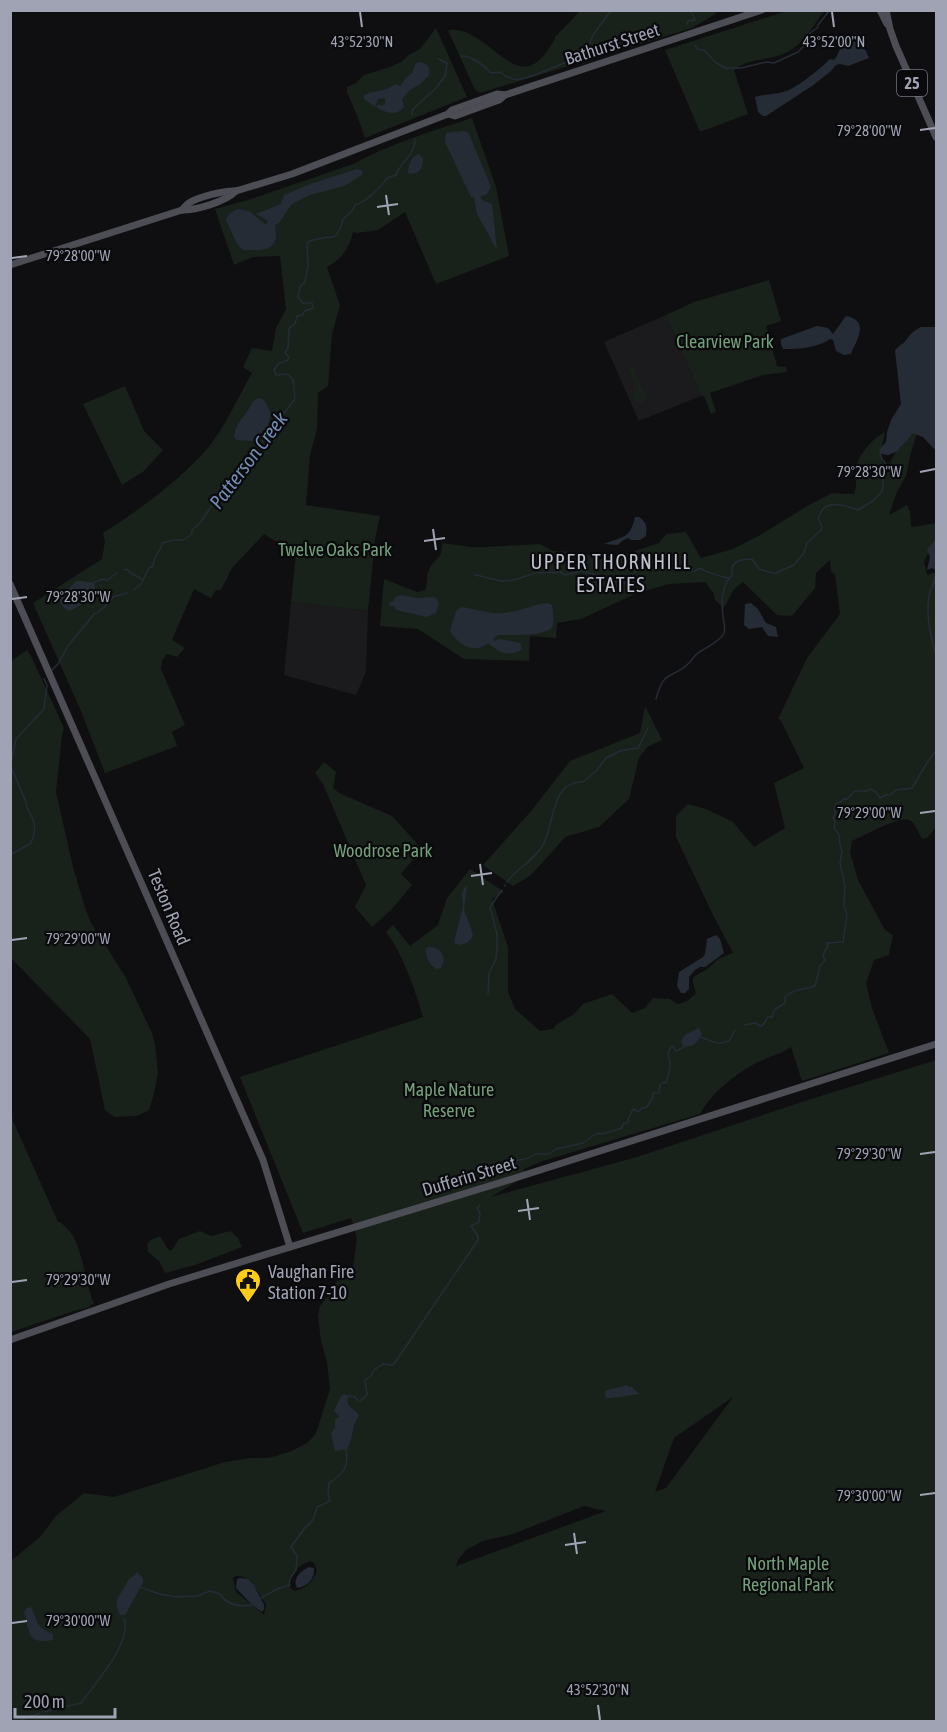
<svg xmlns="http://www.w3.org/2000/svg" width="947" height="1732" font-family="'Asap Condensed',sans-serif">
<style>
.built{fill:#1b1b1e}
.green{fill:#19211b;fill-rule:evenodd}
.water{fill:#252c35}
.lines{fill:none;stroke-linecap:round;stroke-linejoin:round}
.stream{stroke:#252c35;stroke-width:1.5}
.major{stroke:#4c4d55;stroke-width:7}
.ticks{fill:none;stroke:#9fa3b3;stroke-width:2}
.labels{text-anchor:middle;dominant-baseline:central;stroke-width:4.5;stroke-linejoin:round;paint-order:stroke}
.shield{fill:#0a0a0c;stroke:#727581;stroke-width:1.5}
.shield-label{font-size:16px;font-weight:bold;fill:#9fa3b3}
.street-label{font-size:18px;fill:#9fa3b3;stroke:#0a0a0c}
.park-label{font-size:18px;fill:#73a07b;stroke:#0a0a0c}
.poi-label{font-size:18px;fill:#9fa3b3;stroke:#0a0a0c;text-anchor:start}
.water-label{font-size:20px;font-style:italic;fill:#718cb2;stroke:#0a0a0c}
.neighbourhood-label{font-size:20px;letter-spacing:1.5px;fill:#c0c2cf;stroke:#0a0a0c}
.ticks-label{font-size:15px;text-anchor:middle;fill:#9fa3b3;stroke:#0a0a0c;stroke-width:4.5;stroke-linejoin:round;paint-order:stroke}
</style>
<rect width="100%" height="100%" fill="#0f0f11"/>
<g class="built">
<path d="M666,315L701,396L639,421L604,342Z"/>
<path d="M291,602L368,611L366,672L356,695L284,675Z"/>
</g>
<g class="green">
<path d="M708,10L717,13L692,28L480,93L475,90L448,30C482,25 509,79 534,64C543,59 550,47 555,39V37L580,11Z"/>
<path d="M790,10L824,11C813,26 802,47 783,54C766,61 748,58 734,70L748,114L700,132L665,50Z"/>
<path d="M436,28L467,97L365,138L358,118L347,92V87L356,83L364,75L390,67L401,62L409,55L420,49Z"/>
<path d="M472,118L496,187L509,256L436,284L405,212L378,230L357,233L353,232C349,249 342,259 327,267L340,305L332,334L328,386L318,393L317,429L310,455L306,505L380,516L375,539L368,611L291,602L296,554L264,534L232,568L221,590H216L211,598L194,589L172,640L185,648L177,657L167,654L162,660L161,669L185,725L172,732L177,746L105,773L81,711L33,603L102,559L105,541L103,533C139,510 179,481 207,449C224,429 238,397 252,373L243,367L252,348L272,351L276,328L286,309L280,256L253,257L234,265L215,209L248,200L353,164C390,144 432,131 472,118Z"/>
<path d="M769,280L781,321L766,326L777,366L786,367L787,372L763,375L710,393L716,412L711,414L704,396H701L666,315L694,302Z"/>
<path d="M632,366L648,399L640,403C628,400 635,393 636,384L629,369Z"/>
<path d="M125,386L144,431L163,450L144,471L122,485L83,404Z"/>
<path d="M885,432C883,443 878,455 884,465L890,463C896,451 903,441 913,432L917,433L911,452L906,476L897,492L889,515L907,505L910,512L911,526L913,527L936,523V540L924,561L927,575L936,572V827L927,838L922,839C919,834 915,822 909,820C899,816 863,836 852,841L850,852L858,880L885,930L893,935L889,955L874,960L866,983L872,1008L889,1053L802,1081L791,1047C782,1053 774,1055 765,1059C742,1068 711,1092 700,1114L543,1161L524,1169V1177L491,1197L637,1157L808,1100L936,1060V1721L11,1722V1561L40,1537L56,1516L84,1493L114,1497L225,1462L251,1458H269L292,1451L307,1443L314,1436L317,1430L330,1389L327,1362L321,1341L318,1316L320,1306L329,1295L336,1282L353,1268L357,1238L351,1218L303,1233L240,1077L423,1017C416,992 402,952 386,932L393,925L410,946L438,925L447,898L470,869L504,892L492,899L508,947V992L515,1009L540,1031L553,1029L556,1025L574,1014L583,1004L612,994L632,1013L645,1008L653,998L670,999L677,1004C684,1004 692,998 696,993L693,983V979L695,976L709,968L718,959L733,953L711,911L676,837V816L688,804L706,809L733,822L754,847L785,828L774,783L804,768L780,719H778L807,658L840,614L835,575L831,571L830,560L816,573L815,588L792,616L777,615L743,582L734,589L724,608L715,600L714,594L705,582L669,584L635,594L581,619L557,623L556,638L530,636L529,661L464,659L418,629L380,626L384,579L417,592L425,590C428,583 426,576 429,570C435,556 442,562 442,543L470,547H486L540,544L553,551L581,552L600,559H611L659,543L666,534L686,532L701,558L733,549L760,535L809,505L832,493L854,494C858,482 855,475 857,465C859,454 874,437 885,432ZM733,1397L666,1488L655,1492L674,1438ZM584,1506L606,1511L456,1566L458,1560L466,1550L483,1541L513,1534ZM310,1561L314,1563L317,1571C311,1583 308,1587 295,1591L290,1588C290,1574 297,1566 310,1561ZM236,1576C255,1576 256,1593 266,1604L264,1615L236,1592L233,1578Z"/>
<path d="M27,650L32,658L64,728L62,735L56,792L73,867L85,908L91,923L125,976L152,1033L155,1044L158,1073L154,1094L149,1110L137,1116L114,1117L105,1110L90,1039L11,958V661Z"/>
<path d="M645,706L662,740L647,747L639,758L629,799L599,827L565,837L553,851L530,876L513,886L483,865L532,810L570,761L640,733Z"/>
<path d="M324,762L336,772L333,788L339,793L392,816L422,849L401,874L412,885L391,910L372,927L355,907L366,885L323,784L315,773Z"/>
<path d="M10,1107L13,1121L58,1222H60C65,1226 70,1231 73,1236C84,1257 85,1282 94,1304L90,1305V1307L74,1311L11,1332Z"/>
<path d="M200,1231L211,1236L230,1231L238,1238L242,1247L195,1265L165,1273L159,1261L148,1252L147,1244L151,1240L160,1236L169,1251L172,1250L179,1239Z"/>
</g>
<g class="water">
<path d="M856,33L860,38L869,58L848,66L840,64L836,65L830,72L812,86L766,116H763L758,112L755,97C764,94 774,95 783,92C796,89 820,69 830,59L834,60C843,49 839,38 856,33Z"/>
<path d="M420,62C427,63 431,68 429,75L419,85L410,90L402,99L404,107C396,117 386,113 376,107L379,104L381,106L385,104V98L378,99L375,107L364,99V95C374,90 386,92 395,84L400,86L406,78L412,73L416,63Z"/>
<path d="M462,131L468,132L491,187L487,194L480,197L482,200L492,204L497,250L477,214L474,197H471L445,142L446,133Z"/>
<path d="M419,154L423,158C424,168 418,176 408,173C408,165 411,156 419,154Z"/>
<path d="M357,169L363,171L362,175L344,186L310,195L292,204L279,223L275,225C280,252 265,250 243,250L237,244L226,220L228,215L237,209L249,211L266,225L268,221L256,214L281,204L284,195L310,184Z"/>
<path d="M846,316C871,321 856,341 851,354L844,355L836,351L833,340L830,339C818,348 798,349 783,349L781,344V339L817,326L828,328L833,334Z"/>
<path d="M921,327H936V451L923,437L912,433C910,441 901,443 898,451L888,455L880,454L879,450L886,442L887,432L891,420L901,404L895,351C898,345 903,345 906,340C911,334 913,331 921,327Z"/>
<path d="M259,398L264,400L271,413L268,426L253,441L236,440L234,436C236,421 248,414 253,401Z"/>
<path d="M635,517H639C647,522 647,528 646,536L640,540H631L628,538L622,541L618,545L604,544C622,536 630,540 635,517Z"/>
<path d="M936,538C937,548 940,582 931,590L936,570L932,568L927,570L930,557L927,550Z"/>
<path d="M76,581H83L94,583L95,589L84,603L70,611L64,608L59,600C61,595 72,586 76,581Z"/>
<path d="M400,595L417,598L434,597L437,599L439,603L436,613L427,617L396,610L394,606H390L389,602H393L394,598Z"/>
<path d="M548,603L552,605C553,611 554,619 553,625C550,637 509,635 498,635L493,639L495,641L499,639L520,643L522,649C510,658 498,652 488,643C474,655 459,645 450,631L456,611L462,607C478,609 495,616 510,612C524,610 535,604 548,603Z"/>
<path d="M751,603L758,609L766,623L776,627L778,637L768,636L762,627L749,629L744,625L745,604Z"/>
<path d="M467,885L464,910L471,928L473,936L467,943L460,945L454,943L455,938L463,906L462,895L464,888Z"/>
<path d="M716,935L720,939L724,953L705,967H700L695,970L689,977V989L685,993H681L677,986L679,972L703,957L705,954L707,939Z"/>
<path d="M430,947C442,948 447,958 441,968L436,969C428,963 426,958 426,948Z"/>
<path d="M698,1028L702,1033C700,1041 691,1049 683,1046L681,1041L685,1035Z"/>
<path d="M628,1385V1387H632L639,1394L611,1398H606L605,1392L607,1390Z"/>
<path d="M344,1394L348,1396C345,1407 354,1408 359,1415L354,1425L351,1440L347,1449L335,1451L331,1433L335,1428V1419L340,1417L334,1411L340,1398Z"/>
<path d="M309,1567L314,1568C315,1579 307,1587 297,1588C292,1578 301,1571 309,1567Z"/>
<path d="M137,1572L143,1578V1583L125,1615H120C114,1599 116,1601 124,1588C126,1585 127,1581 129,1579C132,1577 135,1575 137,1572Z"/>
<path d="M240,1578L248,1579L254,1585L264,1605V1609L262,1612L252,1605L236,1588L237,1579Z"/>
<path d="M31,1607C39,1623 35,1627 53,1634V1640C26,1645 30,1631 24,1612L27,1608Z"/>
</g>
<g class="lines">
<g class="stream">
<path d="M676,10H679"/>
<path d="M687,24L688,21L695,20V19L690,10"/>
<path d="M695,46L699,50H704L715,62L725,68H741L766,62L774,63L798,52L806,44L807,38L810,33L817,28L818,25L830,10"/>
<path d="M461,56C471,55 485,66 491,73L500,72L507,77L517,80L535,75L581,56L580,53L584,50V45H587L589,48C590,34 604,22 611,10"/>
<path d="M439,59L446,63"/>
<path d="M412,115V111L414,108L436,88L445,76L447,63"/>
<path d="M672,567L695,571L700,568C703,571 725,578 729,578"/>
<path d="M124,570L126,569L131,573L142,579"/>
<path d="M474,575C485,576 495,581 506,581C517,581 526,575 537,573C545,572 552,573 560,572L565,575L581,571L610,578L614,581L625,583C633,577 640,560 653,562C658,563 663,567 667,569L670,567"/>
<path d="M93,583L103,579L107,580L117,573"/>
<path d="M931,589C924,609 930,634 936,655"/>
<path d="M134,590L141,584L149,568L153,566C153,556 161,552 162,543L173,540H183L192,534V530L200,523L222,490L228,486L295,399L293,379L287,374L276,375L274,370L278,364L288,360L289,357L285,353L288,348L289,328L295,324L297,316L302,315L305,311L313,308L312,303H303L298,297L300,287L305,282L308,266L307,245L309,241C316,240 326,236 334,237C340,232 341,227 343,219L352,211L355,205C364,203 382,187 387,178L396,175C400,162 415,156 415,139"/>
<path d="M52,670L58,664L68,646L94,614C98,613 111,602 113,597L127,593"/>
<path d="M656,699C664,668 672,680 689,663C692,660 695,655 698,653C705,648 721,641 724,633C726,627 723,621 723,615C721,601 722,585 732,575C730,561 740,559 752,559L759,569L772,573H776L794,565L804,553L807,543L821,530L822,527L818,518C820,515 821,512 823,509C831,501 850,507 858,510L873,501L882,491L883,487L882,470L888,467L882,459L880,454"/>
<path d="M11,763L16,739L44,709L47,685L44,679"/>
<path d="M10,764L26,802C26,810 31,812 33,820C36,828 35,835 31,843L10,855"/>
<path d="M507,882C517,868 533,862 543,845C555,824 550,781 583,782L597,770L606,758L620,751L638,748L648,728"/>
<path d="M505,886V885"/>
<path d="M488,994L489,973L496,959L497,945V934L490,907L502,890"/>
<path d="M745,1025L755,1023L760,1026L763,1025L768,1017H772L774,1010L785,1003V997C795,988 804,990 815,986L820,966L825,960L823,956L825,950L828,947L827,943L843,942L847,914L844,906L845,886L840,863L842,852L840,845L839,835L834,828L835,821L833,818L835,815V806L844,799H847L855,791H867L871,789L876,792L880,798L885,795H890L896,790L912,788L928,761L936,751"/>
<path d="M699,1037C712,1040 715,1046 729,1041L735,1030"/>
<path d="M479,1172L480,1169L494,1163L499,1165C511,1159 526,1162 536,1154H549L556,1149L583,1143L597,1133L602,1134L622,1128L623,1124L629,1122L628,1119L633,1109L638,1112L642,1108L647,1107L653,1097V1093H659L660,1084L666,1082C668,1077 670,1071 670,1066C671,1056 664,1056 672,1046L676,1051L684,1047"/>
<path d="M348,1396L355,1397L358,1401"/>
<path d="M360,1401L367,1395L365,1380L371,1376L374,1370L383,1364L391,1365L394,1364L478,1240V1236L471,1226L479,1222L480,1213L477,1208L480,1205"/>
<path d="M296,1570L297,1556L291,1547L304,1529L313,1520L317,1507L330,1501L328,1494L329,1483C343,1474 349,1468 346,1449"/>
<path d="M291,1577L296,1570"/>
<path d="M289,1585L290,1579"/>
<path d="M140,1587L143,1588"/>
<path d="M145,1589L160,1594L176,1597L197,1596L210,1591L220,1594C227,1605 240,1607 252,1605"/>
<path d="M261,1598L277,1589L290,1585"/>
<path d="M43,1712L81,1703C94,1685 133,1641 124,1619"/>
<path d="M15,1722L40,1713"/>
</g>
<g class="major">
<path d="M880,10L887,24"/>
<path d="M886,10L890,29L896,46L936,137"/>
<path d="M448,114L455,116L499,100L505,95"/>
<path d="M182,210C184,208 186,205 189,203C198,197 225,190 236,191L292,174L448,114L452,110L497,94L505,95L762,10"/>
<path d="M10,265L182,210C197,210 225,202 236,191"/>
<path d="M10,584L263,1160L290,1247"/>
<path d="M10,1340L169,1284L512,1179L936,1044"/>
</g>
</g>
<path class="ticks" d="M360,12L362,27M832,12L834,27M920,130L935,128M386,195L389,215M377,207L398,204M12,258L27,256M920,472L935,469M433,529L436,550M424,541L445,538M12,599L27,597M920,813L935,811M480,864L483,885M471,876L492,873M12,940L27,938M920,1154L935,1152M527,1199L530,1220M518,1211L539,1208M12,1282L27,1280M920,1495L935,1493M574,1533L577,1554M565,1545L586,1542M12,1623L27,1621M598,1705L600,1720"/>
<defs>
<symbol id="civic-pin" viewBox="-11 -11 22 30"><path d="M0 17L-7.5 6A9.5 9.5 0 1 1 7.5 6Z" fill="#ffcc19" stroke="#0a0a0c"/><path d="M-.6-6.5H3V-4.5H.6V-3L4-1V1h2V6H-6V1h2V-1L-.6-3ZM-1.2 2.5V6h2.4V2.5Z" fill="#111"/></symbol>
</defs>
<g fill-rule="evenodd">
<use href="#civic-pin" x="233" y="1266" width="30" height="40"/>
</g>
<g class="labels">
<rect class="shield" x="897" y="70" width="30" height="26" rx="4.5"/>
<g class="shield-label">
<text x="912" y="83">25</text>
</g>
<g class="street-label">
<text transform="translate(612 44) rotate(-18)">Bathurst Street</text>
<text transform="translate(169 907) rotate(67)">Teston Road</text>
<text transform="translate(469 1176) rotate(-17)">Dufferin Street</text>
</g>
<g class="park-label">
<text x="725" y="341">Clearview Park</text>
<text x="335" y="549">Twelve Oaks Park</text>
<text x="383" y="850">Woodrose Park</text>
<text x="449" y="1089">Maple Nature<tspan x="449" dy="21">Reserve</tspan></text>
<text x="788" y="1563">North Maple<tspan x="788" dy="21">Regional Park</tspan></text>
</g>
<g class="poi-label">
<text x="268" y="1271">Vaughan Fire<tspan x="268" dy="21">Station 7-10</tspan></text>
</g>
<g class="water-label">
<text transform="translate(248 460) rotate(-53)">Patterson Creek</text>
</g>
<g class="neighbourhood-label">
<text x="611" y="561">UPPER THORNHILL<tspan x="611" dy="23">ESTATES</tspan></text>
</g>
</g>
<g class="ticks-label">
<text x="362" y="47">43°52'30"N</text>
<text x="834" y="47">43°52'00"N</text>
<text x="869" y="136">79°28'00"W</text>
<text x="78" y="261">79°28'00"W</text>
<text x="869" y="477">79°28'30"W</text>
<text x="78" y="602">79°28'30"W</text>
<text x="869" y="818">79°29'00"W</text>
<text x="78" y="944">79°29'00"W</text>
<text x="869" y="1159">79°29'30"W</text>
<text x="78" y="1285">79°29'30"W</text>
<text x="869" y="1501">79°30'00"W</text>
<text x="78" y="1626">79°30'00"W</text>
<text x="598" y="1695">43°52'30"N</text>
</g>
<rect width="947" height="1732" fill="none" stroke="#9fa3b3" stroke-width="24"/>
<path d="M15 1708v9h100v-9" fill="none" stroke="#9fa3b3" stroke-width="3"/>
<text x="24" y="1708" font-size="18" fill="#9fa3b3" stroke="#0a0a0c" stroke-width="4.5" paint-order="stroke">200 m</text>
</svg>
